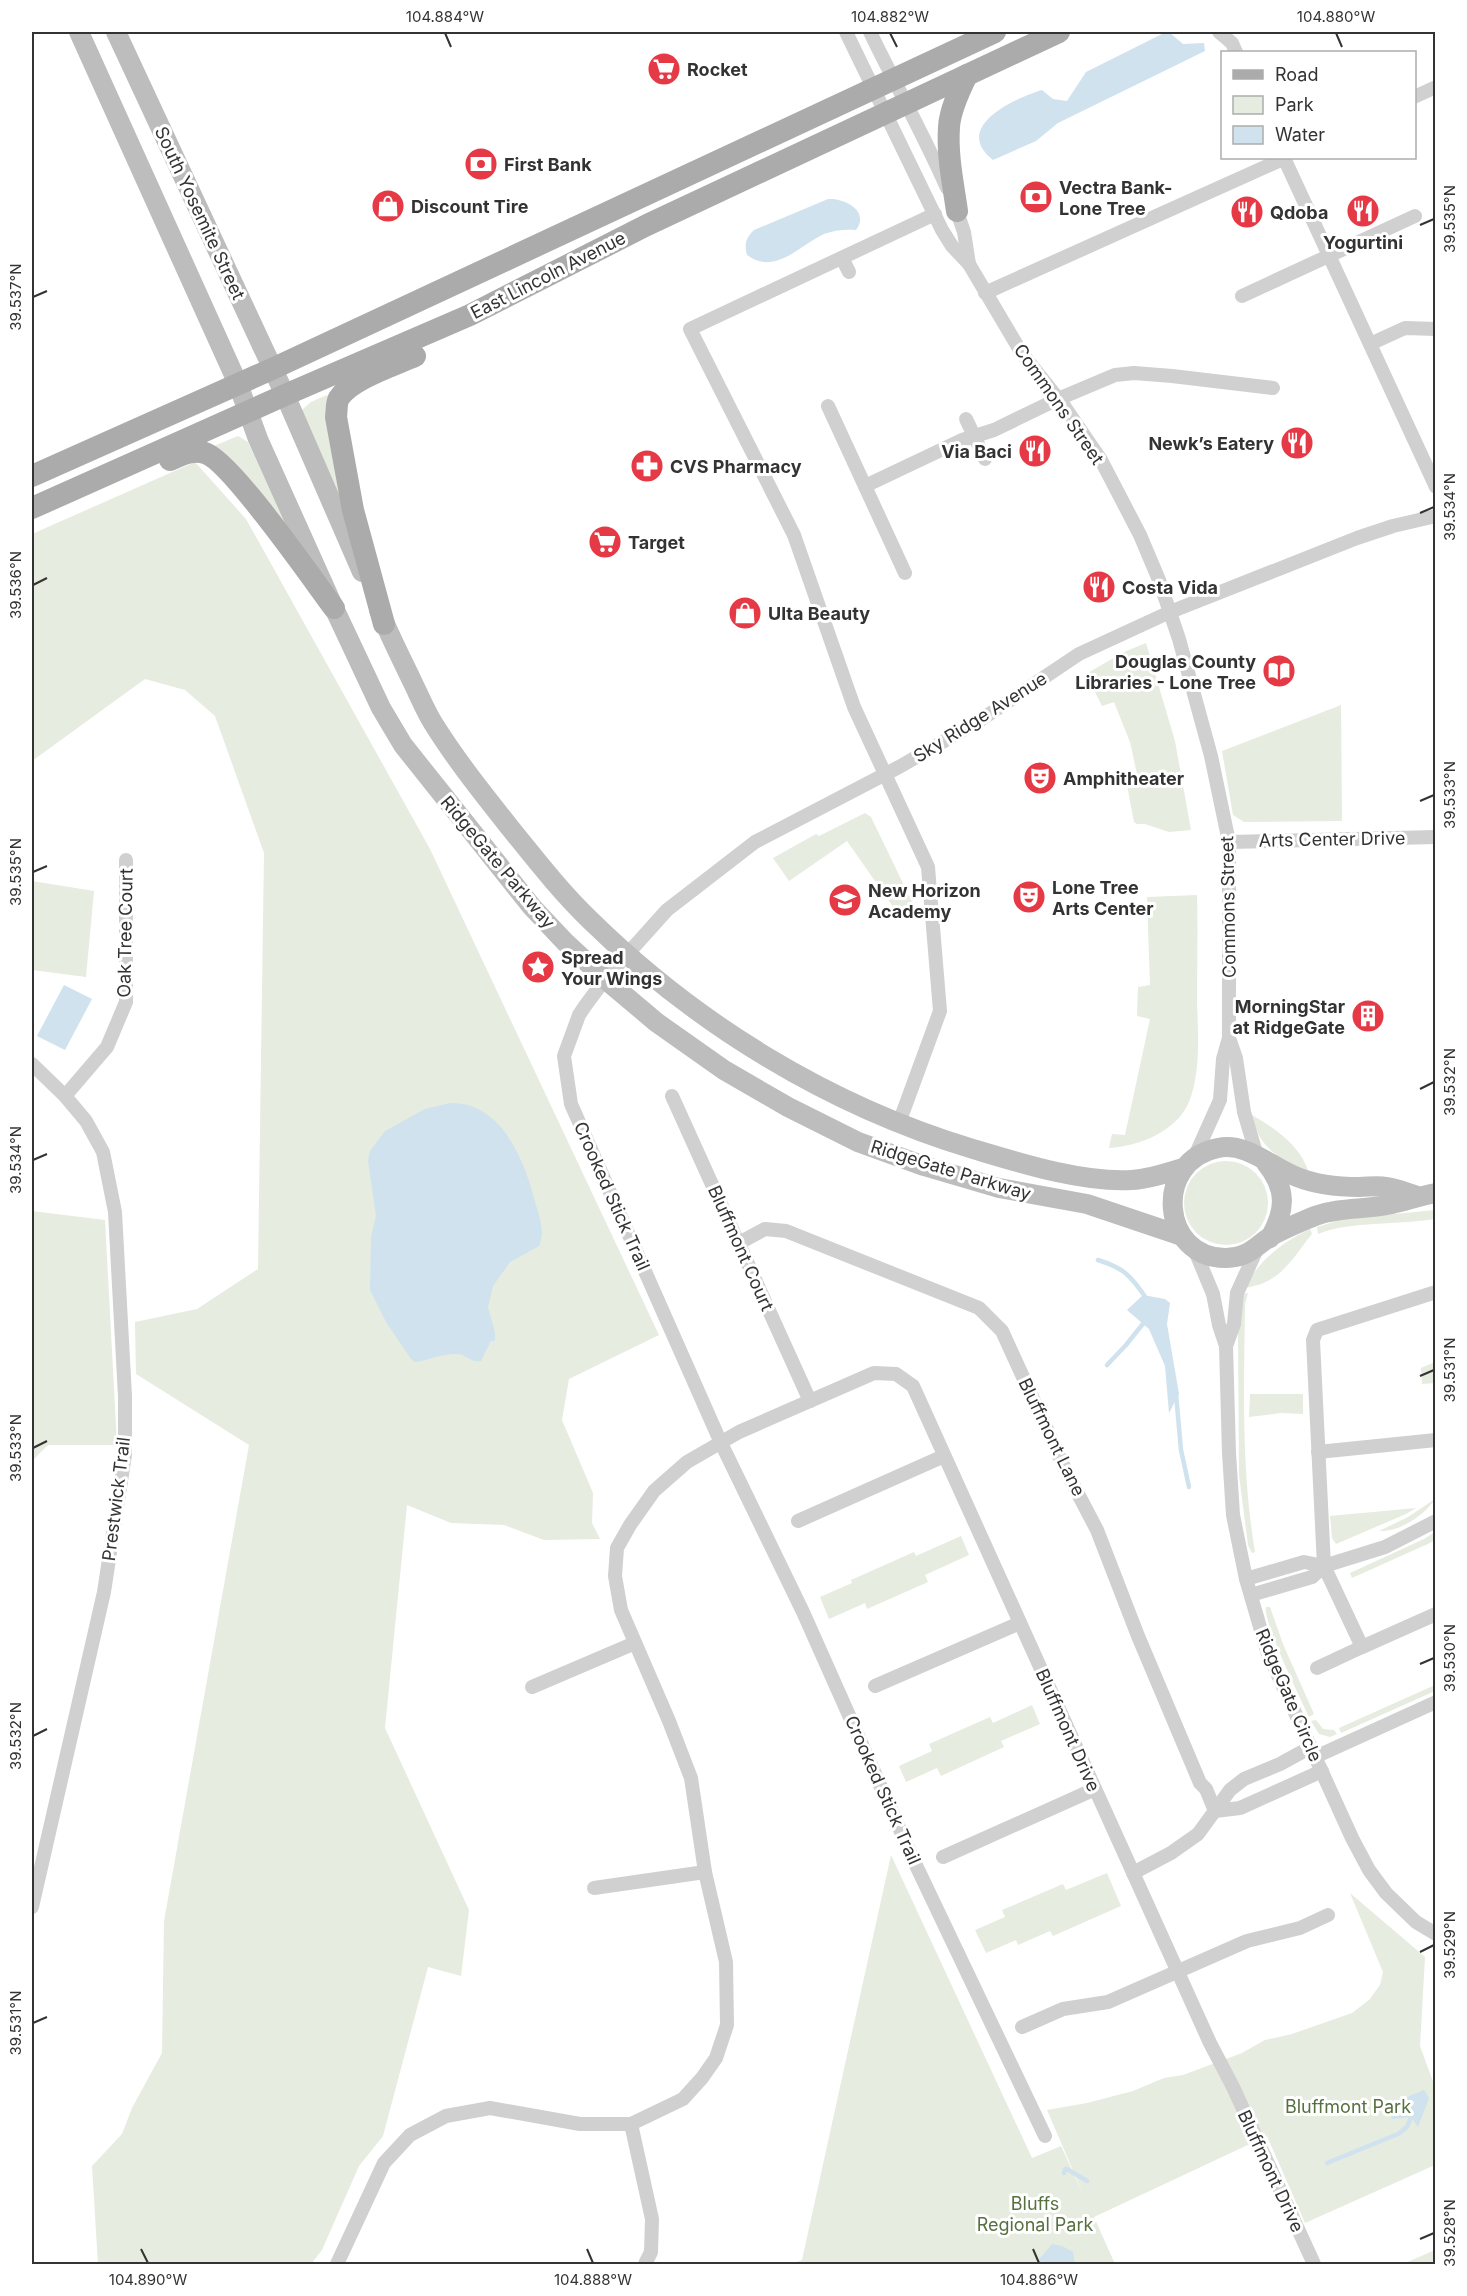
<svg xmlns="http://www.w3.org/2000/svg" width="1467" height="2296" font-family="Inter,sans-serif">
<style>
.green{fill:#e6ecdf}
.water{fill:#cfe2ee}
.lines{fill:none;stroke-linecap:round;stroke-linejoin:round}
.stream{stroke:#cfe2ee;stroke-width:4.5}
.street{stroke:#d0d0d0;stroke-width:14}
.secondary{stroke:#bdbdbd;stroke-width:20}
.primary{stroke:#ababab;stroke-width:22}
.ticks{fill:none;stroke:#333;stroke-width:2}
.labels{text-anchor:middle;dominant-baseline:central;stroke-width:6;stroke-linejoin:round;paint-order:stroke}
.poi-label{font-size:18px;font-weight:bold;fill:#333;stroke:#fff;text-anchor:start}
.street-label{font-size:18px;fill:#333;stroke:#fff}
.park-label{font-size:18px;fill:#56703f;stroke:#fff}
.neatline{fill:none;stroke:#333;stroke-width:2}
.ticks-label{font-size:15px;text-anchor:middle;fill:#333}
</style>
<rect width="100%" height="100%" fill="#fff"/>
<g class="green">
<path d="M327,395L330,398L345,498L339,499L302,410L311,402Z"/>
<path d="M238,436L248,442L286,525L214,446Z"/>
<path d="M195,462L246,519L430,849L659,1335L569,1379L562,1420L593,1493L592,1523L600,1539L544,1540L504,1525L451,1523L407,1505L385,1728L469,1910L461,1976L428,1967L383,2136L359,2166L322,2250L311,2264H98L92,2166L122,2134L132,2108L162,2053L164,1921L249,1445L136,1374L135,1322L197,1309L258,1269L264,853L215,716L185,690L145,679L32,761V534Z"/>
<path d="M1146,643L1175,741L1191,830L1169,832L1145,824H1137L1134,822L1127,785L1139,783L1130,742L1114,702L1102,706L1086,674L1124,652Z"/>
<path d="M1341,705L1342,821L1244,822L1233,815L1222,751Z"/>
<path d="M865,813L871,817L913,904V917L908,920L904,916L901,918L847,841L789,881L773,858L816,834L819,836Z"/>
<path d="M32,881L94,891L86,977L32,970Z"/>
<path d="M1197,895C1198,930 1197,966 1197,1001C1198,1033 1201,1072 1189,1102C1176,1132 1139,1146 1109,1148L1112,1134L1125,1135L1150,1019L1137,1016L1138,987L1150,985L1147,897Z"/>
<path d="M1252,1115C1276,1129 1301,1146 1309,1173C1281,1159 1259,1150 1252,1115Z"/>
<circle cx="1226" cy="1203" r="42"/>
<path d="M1435,1210V1219C1400,1225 1349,1221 1318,1234L1317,1227L1344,1219Z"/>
<path d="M32,1211L105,1220L117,1445H48L32,1461Z"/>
<path d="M1310,1229L1312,1234C1291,1260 1281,1283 1244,1288C1259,1261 1282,1242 1310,1229Z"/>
<path d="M1248,1293L1245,1304C1244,1387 1241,1469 1255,1552L1252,1553L1248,1545L1239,1475L1238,1331L1242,1294Z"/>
<path d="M1435,1362V1383L1422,1384L1421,1368Z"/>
<path d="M1250,1394H1303V1414L1281,1413L1249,1417Z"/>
<path d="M1435,1499C1424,1516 1399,1532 1379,1531L1408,1517Z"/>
<path d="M1416,1508L1406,1514L1336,1544L1332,1538L1330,1516Z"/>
<path d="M1435,1532V1539L1430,1543L1352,1578L1350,1573L1424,1539Z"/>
<path d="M961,1536L969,1555L925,1575L928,1582L867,1609L865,1603L829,1619L820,1597L852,1583L851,1580L914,1552L916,1556Z"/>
<path d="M1266,1607H1270L1283,1644L1314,1714L1309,1717C1300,1698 1263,1622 1266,1607Z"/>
<path d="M1435,1685V1691L1341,1733L1339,1728Z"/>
<path d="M1032,1705L1040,1724L1001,1741L1004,1747L941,1776L937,1768L906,1782L899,1766L932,1751L929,1744L990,1717L993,1723Z"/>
<path d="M1316,1720L1323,1729L1334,1730L1337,1734L1330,1737L1319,1734L1311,1721Z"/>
<path d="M891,1855L1032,2158L1061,2146L1084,2196L1047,2110L1087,2103L1133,2091L1164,2078L1183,2075L1242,2053L1265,2040L1292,2034L1352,2013L1369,2000L1380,1985L1383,1972L1350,1893L1425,1957L1420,2046L1435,2087V2165L1305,2223L1267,2136L1094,2217L1115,2264H792L802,2260Z"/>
<path d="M1107,1873L1121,1906L1053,1936L1050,1931L1018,1945L1016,1940L986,1953L975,1930L1005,1917L1002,1910L1063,1884L1066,1890Z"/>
<path d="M1435,2250V2264H1403Z"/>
</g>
<g class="water">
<path d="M1166,32H1169L1183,44L1204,43L1205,51L1058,123L1036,141L993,160C951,127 1015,98 1042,90L1053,99L1067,101L1086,72Z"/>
<path d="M828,199C845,198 870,211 856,230C846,229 834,230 824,234C800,245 775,276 747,255C744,244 746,238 754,230Z"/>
<path d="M64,985L92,999L65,1050L37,1036Z"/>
<path d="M450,1103C503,1102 525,1162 536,1205C540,1218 545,1233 539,1246L510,1262L493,1286L488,1307L495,1333V1341H491L481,1361C471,1363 467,1355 458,1354C443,1353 430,1360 415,1362L411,1359L386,1322L370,1290L371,1237L376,1216L368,1161L370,1151L385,1131L425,1109Z"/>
<path d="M1143,1295L1165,1299L1170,1303L1167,1324L1179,1394L1169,1413L1165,1366L1149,1329L1127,1310Z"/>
<path d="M1424,2090L1429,2098L1418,2127L1411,2117L1392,2119L1389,2111L1409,2096Z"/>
<path d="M1052,2244L1062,2246L1073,2252L1075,2264H1035Z"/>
</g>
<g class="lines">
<g class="stream">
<path d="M1098,1260C1124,1268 1131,1276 1146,1298"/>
<path d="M1107,1365L1126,1345L1146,1320"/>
<path d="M1176,1394L1181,1450L1189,1487"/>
<path d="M1327,2163L1398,2134L1407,2127L1411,2117"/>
<path d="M1064,2173L1065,2169H1067L1087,2181"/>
</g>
<g class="street">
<path d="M846,32L942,230L952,246L969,264L1021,352L1064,406L1101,460L1140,535L1159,580L1179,639L1211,756L1229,842V1038L1223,1059L1220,1100L1194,1158"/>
<path d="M870,32C895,84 924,135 947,188"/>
<path d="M1219,32L1232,43L1236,52"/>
<path d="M1414,97L1436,87"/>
<path d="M1284,158L1436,487"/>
<path d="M955,206L964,232L969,264"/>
<path d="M842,258L849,272"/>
<path d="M985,293L1285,158"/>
<path d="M1242,296L1415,216"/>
<path d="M1370,344L1405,328L1436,329"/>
<path d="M828,406L905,573"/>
<path d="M966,419L985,459"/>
<path d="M865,486L962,440L994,430L1058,399L1115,375L1134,373L1172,376L1273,388"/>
<path d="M1229,842L1436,837"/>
<path d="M1229,1038L1236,1058L1244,1112L1257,1156"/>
<path d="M32,1064L65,1096L86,1121L103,1152L115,1212L125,1396V1455L104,1592L32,1907"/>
<path d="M65,1096L107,1047L126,1002V860"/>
<path d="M672,1096L810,1401"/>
<path d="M899,1123L940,1011L928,867L854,707L794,535L690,329L935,214"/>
<path d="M739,1243L765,1229L786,1231L979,1308L1002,1331L1065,1469L1097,1530L1138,1636L1200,1783L1206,1789L1215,1811"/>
<path d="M1193,1246L1213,1294L1219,1325L1226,1346L1229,1453L1233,1515L1246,1579L1267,1651L1352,1838L1369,1870L1386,1893L1416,1922L1436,1934"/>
<path d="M1436,1292L1317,1330L1313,1340L1324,1566L1362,1647L1436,1614"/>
<path d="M1226,1346L1234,1324L1237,1293L1257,1249"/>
<path d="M1318,1452L1436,1440"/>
<path d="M798,1521L944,1456"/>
<path d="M1246,1579L1304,1562L1324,1566"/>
<path d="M1251,1595L1312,1577L1324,1566L1385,1547L1436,1521"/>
<path d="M1317,1668L1362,1647"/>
<path d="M875,1686L1020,1623"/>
<path d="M532,1687L635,1643"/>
<path d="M1315,1757L1436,1702"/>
<path d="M1215,1811L1240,1808L1322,1771"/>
<path d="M943,1857L1095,1789"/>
<path d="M1133,1873L1171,1853L1198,1834L1230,1790L1244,1779L1280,1764L1311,1747"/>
<path d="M594,1888L705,1872"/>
<path d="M1022,2027L1063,2009L1108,2002L1247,1941L1300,1928L1328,1915"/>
<path d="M631,2124L652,2219L651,2252L645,2264"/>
<path d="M1045,2136L913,1859L803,1612L721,1443L571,1104L564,1056L579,1015L585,1006L605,979L667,910L755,842L899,767L979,721L1079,654L1170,612L1357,538L1393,526L1436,516"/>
<path d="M337,2264L384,2163L410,2135L446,2116L490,2108L580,2124H631L683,2099L702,2078L716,2058L727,2025L726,1962L705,1872L691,1778L669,1721L621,1610L615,1576L617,1548L630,1525L654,1491L687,1462L739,1432L874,1373L896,1374L913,1386L1210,2043L1233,2087L1314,2264"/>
</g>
<g class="secondary">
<path d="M79,32L238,384L258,439L334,608L381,708L403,745L532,907L565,942L605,979L656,1022L724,1070L788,1107L858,1142L924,1166L999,1188L1087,1204L1182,1236"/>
<path d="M116,32L285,395L362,572"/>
<path d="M379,610C389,634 401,658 412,681C419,695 425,710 433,723C456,760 484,795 511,829C536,860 561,892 590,920C697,1025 830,1106 973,1149C1020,1163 1083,1183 1132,1180C1149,1179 1167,1173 1183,1168"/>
<path d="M1266,1163C1287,1189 1286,1210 1270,1238"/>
<path d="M1417,1196C1407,1193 1396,1188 1386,1187C1378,1185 1368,1187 1359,1187C1338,1187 1317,1185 1297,1177C1271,1167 1247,1142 1218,1148C1152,1161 1161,1259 1226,1258C1249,1257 1253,1248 1270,1237C1283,1229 1301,1222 1315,1216C1340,1207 1366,1210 1392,1204C1406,1201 1420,1196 1436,1193"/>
</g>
<g class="primary">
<path d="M957,211C953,183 947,155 949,127C950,110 959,91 967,75"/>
<path d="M170,460C181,455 193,449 205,453C231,461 313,580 334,608"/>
<path d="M32,476L272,369L995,32"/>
<path d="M32,508L285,395L470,315L647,225L1059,32"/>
<path d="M384,624L353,510L336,417C337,410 336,403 339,398C351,379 395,365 415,356"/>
</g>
</g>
<path class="ticks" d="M445,33L451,47M890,33L897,47M1336,33L1342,47M1420,225L1434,219M33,297L47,291M1420,513L1434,507M33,585L47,578M1420,801L1434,795M33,872L47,866M1420,1089L1434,1082M33,1160L47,1154M1420,1376L1434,1370M33,1448L47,1441M1420,1664L1434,1658M33,1736L47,1729M1420,1952L1434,1945M33,2023L47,2017M1420,2239L1434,2233M141,2249L148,2263M587,2249L593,2263M1033,2249L1039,2263"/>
<defs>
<symbol id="supermarket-disc" viewBox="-11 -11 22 22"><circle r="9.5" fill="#e63946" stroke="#fff"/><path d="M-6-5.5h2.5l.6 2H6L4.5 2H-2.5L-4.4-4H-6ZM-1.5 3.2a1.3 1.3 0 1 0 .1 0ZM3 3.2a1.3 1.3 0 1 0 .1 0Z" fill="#fff"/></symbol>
<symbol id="bank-disc" viewBox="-11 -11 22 22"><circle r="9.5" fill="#e63946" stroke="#fff"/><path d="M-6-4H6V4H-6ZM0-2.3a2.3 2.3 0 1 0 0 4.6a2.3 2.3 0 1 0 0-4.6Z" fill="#fff"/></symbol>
<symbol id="shop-disc" viewBox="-11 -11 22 22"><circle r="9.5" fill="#e63946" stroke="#fff"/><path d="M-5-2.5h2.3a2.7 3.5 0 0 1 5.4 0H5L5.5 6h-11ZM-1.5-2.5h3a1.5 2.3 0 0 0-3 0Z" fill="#fff"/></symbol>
<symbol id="restaurant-disc" viewBox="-11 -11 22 22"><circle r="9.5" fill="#e63946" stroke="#fff"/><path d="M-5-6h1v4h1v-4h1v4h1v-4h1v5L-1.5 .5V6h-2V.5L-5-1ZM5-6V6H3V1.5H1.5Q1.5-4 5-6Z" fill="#fff"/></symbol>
<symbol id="pharmacy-disc" viewBox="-11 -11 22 22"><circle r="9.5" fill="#e63946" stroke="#fff"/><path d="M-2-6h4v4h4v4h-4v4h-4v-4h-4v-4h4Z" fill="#fff"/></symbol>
<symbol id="library-disc" viewBox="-11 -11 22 22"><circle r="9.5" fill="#e63946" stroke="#fff"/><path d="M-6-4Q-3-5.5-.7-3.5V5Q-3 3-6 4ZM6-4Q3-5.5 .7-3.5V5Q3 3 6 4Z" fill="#fff"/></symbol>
<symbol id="theatre-disc" viewBox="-11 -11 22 22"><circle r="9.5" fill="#e63946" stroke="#fff"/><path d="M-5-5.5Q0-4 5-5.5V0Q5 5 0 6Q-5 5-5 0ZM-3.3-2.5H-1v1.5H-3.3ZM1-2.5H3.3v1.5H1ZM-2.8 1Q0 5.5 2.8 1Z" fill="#fff"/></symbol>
<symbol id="school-disc" viewBox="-11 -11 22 22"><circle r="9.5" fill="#e63946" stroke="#fff"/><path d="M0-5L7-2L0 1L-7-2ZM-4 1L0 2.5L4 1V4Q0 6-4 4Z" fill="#fff"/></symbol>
<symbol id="sight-disc" viewBox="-11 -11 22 22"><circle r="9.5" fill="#e63946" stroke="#fff"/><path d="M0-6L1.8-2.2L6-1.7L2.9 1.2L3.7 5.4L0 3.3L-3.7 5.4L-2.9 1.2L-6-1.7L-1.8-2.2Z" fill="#fff"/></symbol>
<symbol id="building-disc" viewBox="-11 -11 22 22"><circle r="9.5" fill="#e63946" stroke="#fff"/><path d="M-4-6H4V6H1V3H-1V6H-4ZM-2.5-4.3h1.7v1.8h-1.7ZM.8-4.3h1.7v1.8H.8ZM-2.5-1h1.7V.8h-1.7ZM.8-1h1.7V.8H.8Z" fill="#fff"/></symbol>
</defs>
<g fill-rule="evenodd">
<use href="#supermarket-disc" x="645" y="50" width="38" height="38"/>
<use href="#bank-disc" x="462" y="145" width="38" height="38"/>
<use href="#bank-disc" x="1017" y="178" width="38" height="38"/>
<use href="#shop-disc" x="369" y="187" width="38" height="38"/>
<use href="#restaurant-disc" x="1344" y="192" width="38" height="38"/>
<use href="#restaurant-disc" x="1228" y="193" width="38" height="38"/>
<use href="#restaurant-disc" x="1278" y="424" width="38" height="38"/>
<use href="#restaurant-disc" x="1016" y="432" width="38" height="38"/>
<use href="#pharmacy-disc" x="628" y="447" width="38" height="38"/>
<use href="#supermarket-disc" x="586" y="523" width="38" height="38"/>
<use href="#restaurant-disc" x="1080" y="568" width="38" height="38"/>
<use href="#shop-disc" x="726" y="594" width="38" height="38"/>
<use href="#library-disc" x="1260" y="652" width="38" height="38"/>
<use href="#theatre-disc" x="1021" y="759" width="38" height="38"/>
<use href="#theatre-disc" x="1010" y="878" width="38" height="38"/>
<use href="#school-disc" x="826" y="881" width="38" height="38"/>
<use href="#sight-disc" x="519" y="948" width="38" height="38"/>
<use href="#building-disc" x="1349" y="997" width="38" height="38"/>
</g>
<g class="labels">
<g class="poi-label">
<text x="687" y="69">Rocket</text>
<text x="504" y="164">First Bank</text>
<text x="1059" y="187">Vectra Bank-<tspan x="1059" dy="21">Lone Tree</tspan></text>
<text x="411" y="206">Discount Tire</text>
<text x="1270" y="212">Qdoba</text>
<text x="1363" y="242" text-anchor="middle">Yogurtini</text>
<text x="1274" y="443" text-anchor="end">Newk’s Eatery</text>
<text x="1012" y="451" text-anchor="end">Via Baci</text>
<text x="670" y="466">CVS Pharmacy</text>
<text x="628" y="542">Target</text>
<text x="1122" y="587">Costa Vida</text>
<text x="768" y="613">Ulta Beauty</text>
<text x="1256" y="661" text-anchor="end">Douglas County<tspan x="1256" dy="21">Libraries - Lone Tree</tspan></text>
<text x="1063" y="778">Amphitheater</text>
<text x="1052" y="887">Lone Tree<tspan x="1052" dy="21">Arts Center</tspan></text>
<text x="868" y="890">New Horizon<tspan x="868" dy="21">Academy</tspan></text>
<text x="561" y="957">Spread<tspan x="561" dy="21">Your Wings</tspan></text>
<text x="1345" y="1006" text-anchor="end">MorningStar<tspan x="1345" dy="21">at RidgeGate</tspan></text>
</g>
<g class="street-label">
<text transform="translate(200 213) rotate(65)">South Yosemite Street</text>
<text transform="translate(548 275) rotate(-27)">East Lincoln Avenue</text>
<text transform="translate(1059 404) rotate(55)">Commons Street</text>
<text transform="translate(980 717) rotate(-32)">Sky Ridge Avenue</text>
<text transform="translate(1332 839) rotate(-1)">Arts Center Drive</text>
<text transform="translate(498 862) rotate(50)">RidgeGate Parkway</text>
<text transform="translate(1228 907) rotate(-91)">Commons Street</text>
<text transform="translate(125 933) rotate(-89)">Oak Tree Court</text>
<text transform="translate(951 1170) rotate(17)">RidgeGate Parkway</text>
<text transform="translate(612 1196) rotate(66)">Crooked Stick Trail</text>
<text transform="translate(741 1248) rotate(66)">Bluffmont Court</text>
<text transform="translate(1052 1437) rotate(64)">Bluffmont Lane</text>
<text transform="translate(116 1499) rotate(-83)">Prestwick Trail</text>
<text transform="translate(1289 1695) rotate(67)">RidgeGate Circle</text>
<text transform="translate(1068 1730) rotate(66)">Bluffmont Drive</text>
<text transform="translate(883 1790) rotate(66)">Crooked Stick Trail</text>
<text transform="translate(1271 2171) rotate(65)">Bluffmont Drive</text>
</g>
<g class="park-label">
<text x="1348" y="2106">Bluffmont Park</text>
<text x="1035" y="2203">Bluffs<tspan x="1035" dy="21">Regional Park</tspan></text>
</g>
</g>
<rect width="1467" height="2296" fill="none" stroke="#ffffff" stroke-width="66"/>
<rect x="1221" y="51" width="195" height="108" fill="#ffffff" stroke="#adadad" stroke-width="1.5"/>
<rect x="1233" y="70" width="30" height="9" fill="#ababab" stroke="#adadad" stroke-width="1.5"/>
<text x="1275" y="81" font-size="18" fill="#333333">Road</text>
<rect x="1233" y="96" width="30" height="18" fill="#e6ecdf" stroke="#adadad" stroke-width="1.5"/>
<text x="1275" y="111" font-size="18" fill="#333333">Park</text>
<rect x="1233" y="126" width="30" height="18" fill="#cfe2ee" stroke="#adadad" stroke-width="1.5"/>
<text x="1275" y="141" font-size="18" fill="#333333">Water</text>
<rect x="33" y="33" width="1401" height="2230" class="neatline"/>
<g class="ticks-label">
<text x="445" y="22">104.884°W</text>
<text x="890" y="22">104.882°W</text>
<text x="1336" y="22">104.880°W</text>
<text transform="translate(1450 219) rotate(-90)" y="5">39.535°N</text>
<text transform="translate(16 297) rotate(-90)" y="5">39.537°N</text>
<text transform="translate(1450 507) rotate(-90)" y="5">39.534°N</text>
<text transform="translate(16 585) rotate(-90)" y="5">39.536°N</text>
<text transform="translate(1450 795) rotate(-90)" y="5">39.533°N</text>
<text transform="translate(16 872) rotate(-90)" y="5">39.535°N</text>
<text transform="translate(1450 1082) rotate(-90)" y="5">39.532°N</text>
<text transform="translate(16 1160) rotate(-90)" y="5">39.534°N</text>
<text transform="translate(1450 1370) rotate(-90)" y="5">39.531°N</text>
<text transform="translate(16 1448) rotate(-90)" y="5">39.533°N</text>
<text transform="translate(1450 1658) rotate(-90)" y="5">39.530°N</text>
<text transform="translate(16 1736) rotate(-90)" y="5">39.532°N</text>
<text transform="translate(1450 1945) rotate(-90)" y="5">39.529°N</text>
<text transform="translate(16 2023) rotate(-90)" y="5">39.531°N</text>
<text transform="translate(1450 2233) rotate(-90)" y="5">39.528°N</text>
<text x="148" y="2285">104.890°W</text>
<text x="593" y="2285">104.888°W</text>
<text x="1039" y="2285">104.886°W</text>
</g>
</svg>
